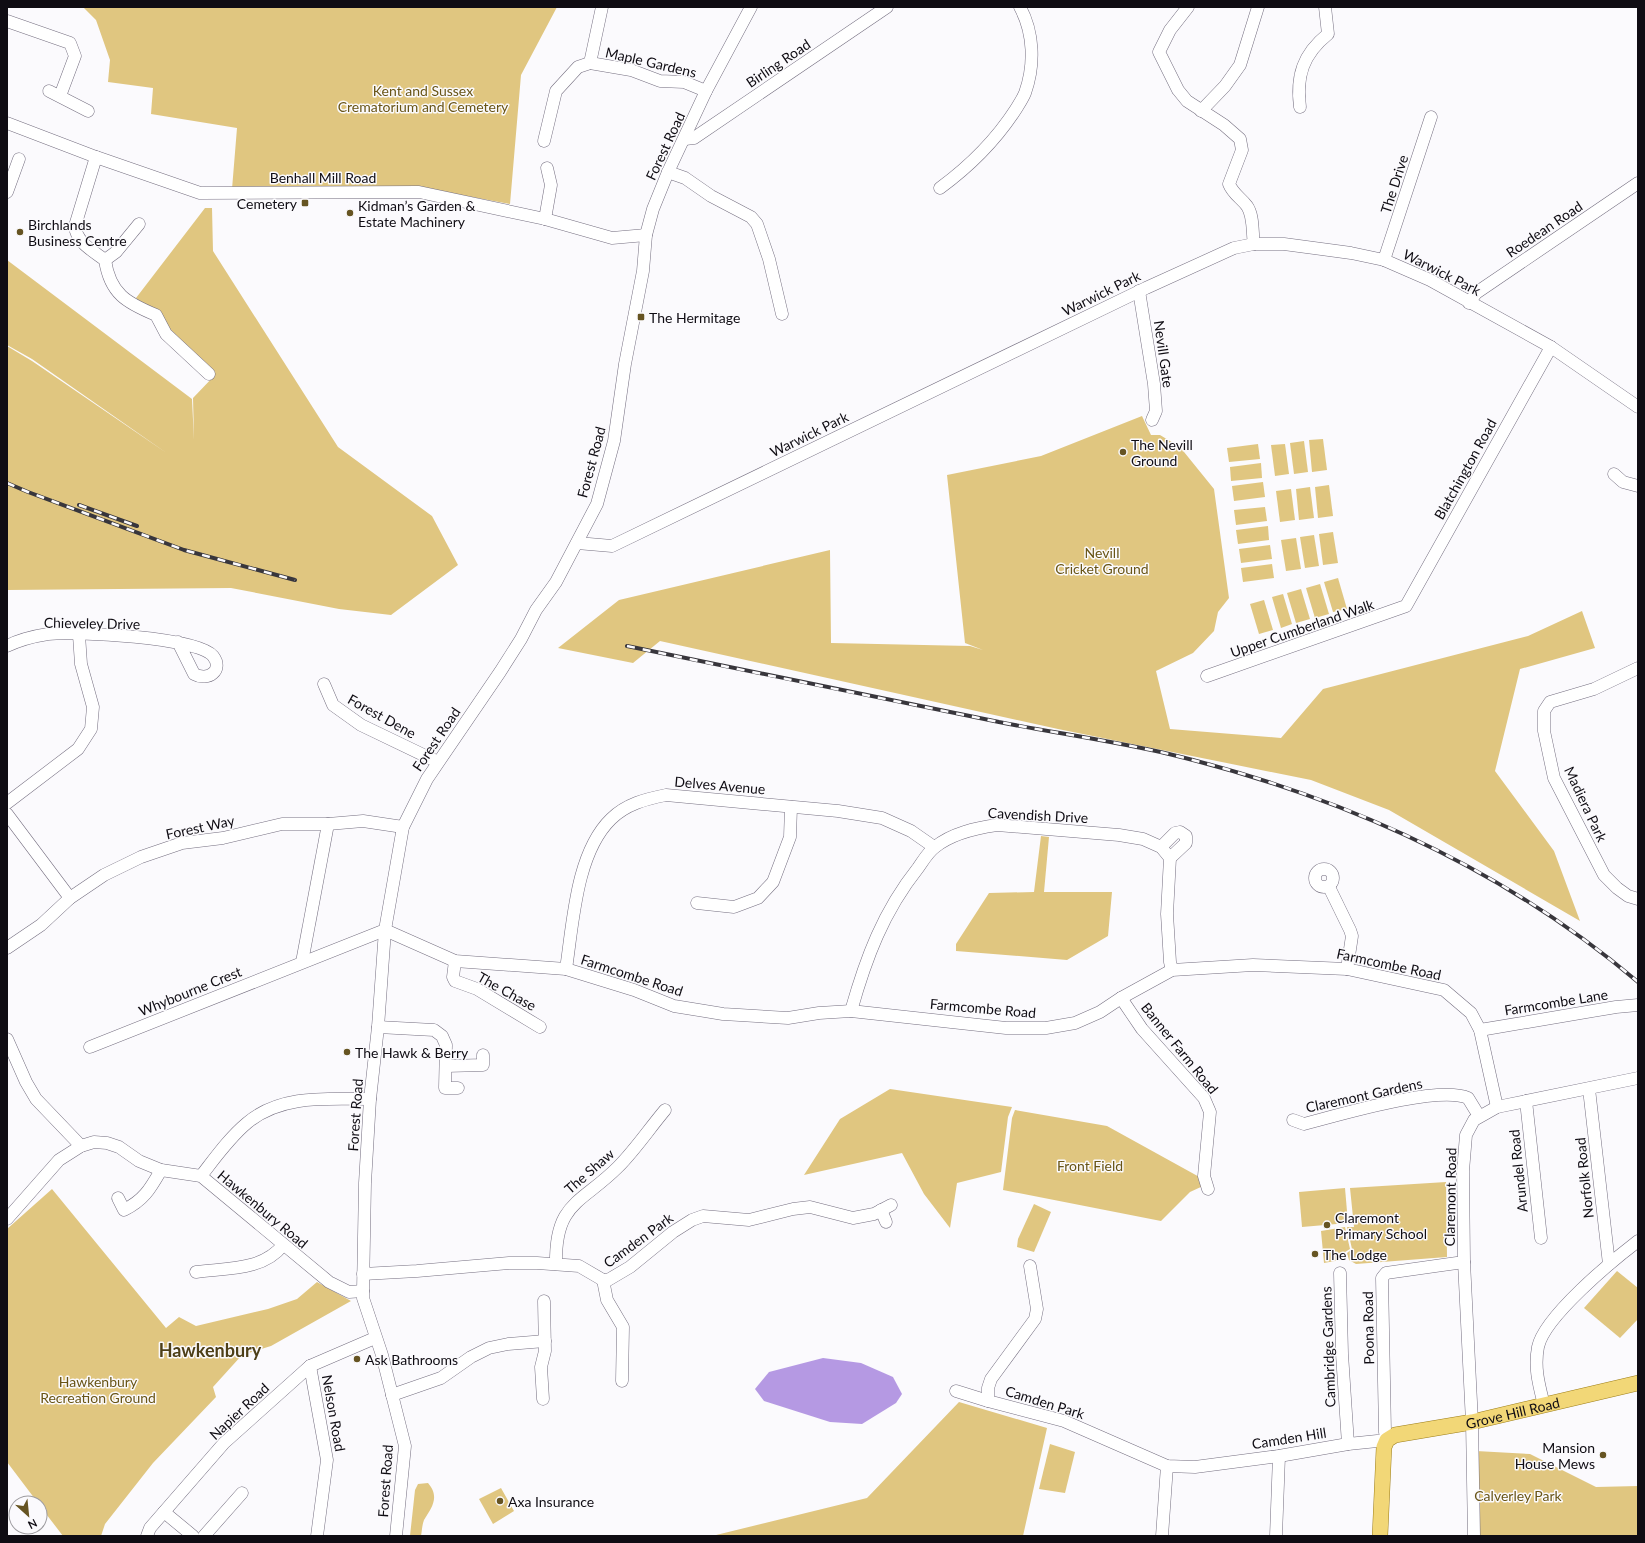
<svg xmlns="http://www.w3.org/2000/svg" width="1645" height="1543" font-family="Lato,sans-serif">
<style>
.green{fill:#e0c680}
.water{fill:#b599e3}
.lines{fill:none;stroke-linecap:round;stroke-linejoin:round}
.minor-casing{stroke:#756f80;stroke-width:13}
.major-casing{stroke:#9d7e19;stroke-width:16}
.minor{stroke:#fff;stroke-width:12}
.major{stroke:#f2d777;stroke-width:15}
.rail-casing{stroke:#38363c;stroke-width:4}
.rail{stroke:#fbfafd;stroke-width:2.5;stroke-dasharray:8;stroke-linecap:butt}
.poi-dot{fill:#665422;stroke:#fbfafd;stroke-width:1.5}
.labels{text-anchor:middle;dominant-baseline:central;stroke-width:3;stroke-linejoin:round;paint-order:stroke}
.street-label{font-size:14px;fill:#0f0c13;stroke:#fbfafd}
.park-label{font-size:14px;fill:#685415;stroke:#fbfafd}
.poi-label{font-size:14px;fill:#0f0c13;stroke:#fbfafd;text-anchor:start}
.district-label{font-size:18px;font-weight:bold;fill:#4d3f17;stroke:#fbfafd}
</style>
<rect width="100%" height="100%" fill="#fbfafd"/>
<g class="green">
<path d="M83,7H557L521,75L510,204L428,189H232L237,128L151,114L153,88L108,82L110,60L96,20Z"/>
<path d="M205,208H212L213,251L338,447L432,516L458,565L391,615L339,609L231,588L7,590V346L32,361L168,454L32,359L7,345V260L192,399L194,440L193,398L215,375L136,298Z"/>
<path d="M1142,416L1151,435H1160L1180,447L1214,489L1229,598L1218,612L1214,631L1193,653L1156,671L1170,729L1281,738L1323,689L1528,636L1582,611L1595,648L1520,669L1495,771L1554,851L1580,921L1389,810L1311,780L1058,729L660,641L633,663L558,648L619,600L830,550L831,643L970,646L983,650L965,643L947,475L1041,456Z"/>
<path d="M1323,439L1327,470L1312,472L1309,440Z"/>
<path d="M1304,441L1308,472L1294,474L1290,443Z"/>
<path d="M1258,444L1260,459L1229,462L1227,448Z"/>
<path d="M1285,444L1289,474L1275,476L1271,445Z"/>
<path d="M1261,463L1262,478L1231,481L1230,467Z"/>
<path d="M1263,482L1265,497L1234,501L1232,486Z"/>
<path d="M1329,485L1333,516L1318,518L1315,487Z"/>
<path d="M1310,487L1314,518L1299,520L1296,489Z"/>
<path d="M1291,489L1295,520L1280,522L1276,491Z"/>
<path d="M1265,507L1267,521L1236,525L1234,510Z"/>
<path d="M1268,526L1269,540L1238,544L1236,530Z"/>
<path d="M1333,532L1338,563L1323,565L1319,534Z"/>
<path d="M1314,535L1319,566L1305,568L1300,537Z"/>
<path d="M1296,538L1301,569L1286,571L1281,540Z"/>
<path d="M1270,545L1272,559L1241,563L1239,549Z"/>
<path d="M1272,564L1274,578L1243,582L1241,568Z"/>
<path d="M1338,578L1347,609L1333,612L1324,582Z"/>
<path d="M1320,584L1329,614L1315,618L1306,588Z"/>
<path d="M1301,589L1310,619L1296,623L1287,593Z"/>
<path d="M1283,594L1292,624L1281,628L1272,597Z"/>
<path d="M1264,600L1273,630L1259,634L1250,604Z"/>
<path d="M1041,836L1049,837L1044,892H1112L1108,936L1067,960L956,951V944L989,893L1034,892Z"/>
<path d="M890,1089L1012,1107L1008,1117L1001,1172L957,1183L950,1228L924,1194L902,1153L804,1175L840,1119Z"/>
<path d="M1015,1110L1107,1126L1203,1179V1186L1190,1192L1161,1221L1003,1190L1012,1118Z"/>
<path d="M1446,1182L1447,1257L1356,1264L1349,1260L1347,1253L1352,1249L1347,1227H1354L1350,1188Z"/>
<path d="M1345,1188L1348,1223L1302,1227L1299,1192Z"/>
<path d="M52,1189L166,1328L179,1317L196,1326L268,1309L297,1299L317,1282L351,1301L271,1346L242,1355L213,1387L216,1397L153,1463L105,1524L101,1536H63L40,1506V1503H38L7,1462V1229Z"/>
<path d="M1034,1204L1051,1212L1034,1252L1017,1247L1018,1239Z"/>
<path d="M1345,1227L1350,1249L1345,1252L1346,1259L1324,1263L1321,1231Z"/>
<path d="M1617,1271L1638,1288V1319L1620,1338L1584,1308Z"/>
<path d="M959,1402L1047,1428L1023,1536H712L867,1498Z"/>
<path d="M1050,1444L1075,1452L1065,1493L1039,1489Z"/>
<path d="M1476,1451L1530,1454L1596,1487L1638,1486V1536H1478Z"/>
<path d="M428,1483C440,1497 432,1507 424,1520C422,1525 422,1531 421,1536H410L415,1490L418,1484Z"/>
<path d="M501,1488L514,1511L493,1524L479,1499Z"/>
</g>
<path class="water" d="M823,1358L861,1363L893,1377L902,1394L896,1403L862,1424L830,1422L764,1401L755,1389L769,1372Z"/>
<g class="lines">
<defs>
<g id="minor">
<path d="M1188,7L1170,30L1159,52L1178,90L1187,101L1224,125L1240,139L1242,150L1229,184C1233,194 1241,198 1247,206C1254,216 1252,233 1254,244"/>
<path d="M7,21L70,43L75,56L60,96"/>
<path d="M590,63L602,7"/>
<path d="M49,91L88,111"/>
<path d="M1300,107C1296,76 1303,54 1328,34L1325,7"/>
<path d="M1201,111L1225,86L1240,65L1258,7"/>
<path d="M7,123L96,157L200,193L419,192L545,219L612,238L646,235"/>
<path d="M685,139L694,138L887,7"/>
<path d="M544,141L556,91L578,67L590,63L631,70L660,81L684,82L706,91"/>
<path d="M96,157L75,226C76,242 93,251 105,260C110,294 127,303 156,315L166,334L209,374"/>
<path d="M668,172L685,178L711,196L751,217L757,224L769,259L782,314"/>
<path d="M940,188C970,166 996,140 1016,109C1019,104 1023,98 1025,93C1035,65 1034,33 1020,7"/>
<path d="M7,192L19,159"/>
<path d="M545,219L551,185L547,168"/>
<path d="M105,260L116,252L139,224"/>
<path d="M1384,260L1431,117"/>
<path d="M1139,291L1154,384L1156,411L1152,420"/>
<path d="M1469,303L1476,293L1638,183"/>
<path d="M1614,474L1623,482L1638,486"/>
<path d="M577,543L612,546L1146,288L1234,248L1254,244H1284L1351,253L1384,260L1430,280L1551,347L1638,407"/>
<path d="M7,646C19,640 35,636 48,634C74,631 198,637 213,656C224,670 208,682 194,674L178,642"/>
<path d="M1638,668L1594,689L1550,702L1544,711V731L1554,778L1604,875L1617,888L1628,896L1638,899"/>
<path d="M1207,676L1406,606L1551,347"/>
<path d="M324,684L333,705L361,725L438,762"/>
<path d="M7,803L78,749L91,729L93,707L81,664L79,635"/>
<path d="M7,814L70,898"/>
<path d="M1161,847L1175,833L1180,832L1186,836V843L1170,858"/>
<circle cx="1324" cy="878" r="9"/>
<path d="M1329,887L1350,930L1352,936L1347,969"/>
<path d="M697,903L734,907L758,898L773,882L790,837L791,807"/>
<path d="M7,948L41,925L70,898L104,875L141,857L182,843L223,838L282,824H328L363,821L403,827"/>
<path d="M455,961L453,977L455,981L477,989L540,1027"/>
<path d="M302,962L328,824"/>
<path d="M566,969C573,923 576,853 611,819C626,804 646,799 666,795L838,811L882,818L911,831L934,847"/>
<path d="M1121,998L1142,1029L1204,1098L1210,1112L1204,1176L1208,1189"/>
<path d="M851,1011C866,958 883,912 918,868C923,861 928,852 935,847C952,833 976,828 997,825L1119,835L1143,839L1161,847L1170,858L1167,914L1170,962L1172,970"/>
<path d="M378,1027L434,1030L442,1036L446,1045L445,1088H458"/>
<path d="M1480,1030L1616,1007L1638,1005"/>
<path d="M7,1039L26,1082L36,1099L81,1146"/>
<path d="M90,1047L385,930L455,961L566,969L634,990L674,1006L723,1014L788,1018L819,1013L851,1011L1006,1028H1046L1075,1023L1100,1012L1121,998L1172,970L1253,965L1347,969L1444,990L1471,1013L1480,1030L1497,1107"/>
<path d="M446,1066L483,1065V1055"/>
<path d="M1589,1089L1609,1264"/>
<path d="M1526,1101L1541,1238"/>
<path d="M1293,1120L1304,1124C1339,1115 1438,1085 1468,1098L1479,1116"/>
<path d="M201,1176C215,1158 229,1138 247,1123C281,1094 328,1099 370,1099"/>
<path d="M118,1198L124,1210C144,1200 150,1189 161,1170"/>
<path d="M881,1210L886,1222"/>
<path d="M7,1219L59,1160L81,1146L94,1142L107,1143L119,1147L139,1161L161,1170L201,1176L329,1282L349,1292L363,1291"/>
<path d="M556,1264C555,1202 581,1204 618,1167C635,1150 649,1129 665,1110"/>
<path d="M196,1272C225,1268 263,1271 283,1245"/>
<path d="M1340,1273L1342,1354L1348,1444"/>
<path d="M363,1274L417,1271L509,1263H537L579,1266L603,1280H608L630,1267L673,1232L692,1220L703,1216L749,1220L793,1209L810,1207L853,1218L874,1214L891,1205"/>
<path d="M603,1280L607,1300L623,1327L622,1381"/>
<path d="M310,1366L327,1460L317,1536"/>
<path d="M956,1391L988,1401L1064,1421L1167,1466L1195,1467L1279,1456L1348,1444L1387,1440L1385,1432L1382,1278L1386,1273L1464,1262"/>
<path d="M392,1395L441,1378L471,1357L489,1348L508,1344L545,1341"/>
<path d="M543,1399L541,1367L545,1351L544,1301"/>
<path d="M988,1401V1388L991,1379L1035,1319L1037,1309L1030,1266"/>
<path d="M1544,1405C1539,1385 1534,1368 1538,1347C1544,1317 1613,1260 1638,1241"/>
<path d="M164,1512L193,1536"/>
<path d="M147,1536L150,1528L224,1443L310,1366L375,1338"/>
<path d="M204,1536L242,1493"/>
<path d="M396,1536L405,1446L382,1355L363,1298V1291L365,1183L370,1099L378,1027L385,930L403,827L427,779L500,672L521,639L536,610L556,582L597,504L614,441L625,364L643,271L646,235L653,209L668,172L706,91L751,7"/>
<path d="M1162,1536L1167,1466"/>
<path d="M1276,1536L1279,1456"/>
<path d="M1474,1536L1472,1422L1464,1262L1463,1171L1466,1135L1474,1120L1497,1107L1638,1078"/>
</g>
<g id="major">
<path id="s1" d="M1380,1536L1384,1447L1387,1440L1395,1435L1472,1422L1638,1383"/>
</g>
</defs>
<use href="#minor" class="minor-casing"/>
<use href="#major" class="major-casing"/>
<use href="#minor" class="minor"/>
<use href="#major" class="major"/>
<defs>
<g id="rail">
<path d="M7,483L28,492L184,550L295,580"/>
<path d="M79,505L137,526"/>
<path d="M627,646C751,672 875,697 999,722C1055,733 1113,741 1169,754C1342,796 1502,867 1638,982"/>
</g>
</defs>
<use href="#rail" class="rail-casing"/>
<use href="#rail" class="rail"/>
</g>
<g class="poi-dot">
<rect x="301" y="199" width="8" height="8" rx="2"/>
<circle cx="350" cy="213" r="4"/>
<circle cx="20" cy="232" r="4"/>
<rect x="637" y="313" width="8" height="8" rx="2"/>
<circle cx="1123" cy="452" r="4"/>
<circle cx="347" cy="1052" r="4"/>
<circle cx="1327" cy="1225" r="4"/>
<circle cx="1315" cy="1254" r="4"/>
<circle cx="357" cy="1359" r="4"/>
<circle cx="1603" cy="1455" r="4"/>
<circle cx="500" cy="1501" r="4"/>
</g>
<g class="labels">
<g class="street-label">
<text transform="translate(651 62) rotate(13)">Maple Gardens</text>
<text transform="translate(778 63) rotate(-34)">Birling Road</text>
<text transform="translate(665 146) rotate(-65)">Forest Road</text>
<text x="323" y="177">Benhall Mill Road</text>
<text transform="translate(1394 184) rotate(-72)">The Drive</text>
<text transform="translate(1544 229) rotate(-34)">Roedean Road</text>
<text transform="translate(1442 272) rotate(27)">Warwick Park</text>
<text transform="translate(1101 293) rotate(-26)">Warwick Park</text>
<text transform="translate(1164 354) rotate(82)">Nevill Gate</text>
<text transform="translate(809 434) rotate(-26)">Warwick Park</text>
<text transform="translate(591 462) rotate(-75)">Forest Road</text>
<text transform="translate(1465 469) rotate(-61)">Blatchington Road</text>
<text transform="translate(92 623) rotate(1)">Chieveley Drive</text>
<text transform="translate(1302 628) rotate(-19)">Upper Cumberland Walk</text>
<text transform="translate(382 716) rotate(29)">Forest Dene</text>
<text transform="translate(436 739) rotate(-56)">Forest Road</text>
<text transform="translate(720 785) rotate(5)">Delves Avenue</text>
<text transform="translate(1586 804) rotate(65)">Madiera Park</text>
<text transform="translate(1038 815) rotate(3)">Cavendish Drive</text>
<text transform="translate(200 827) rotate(-12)">Forest Way</text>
<text transform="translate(1389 964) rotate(12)">Farmcombe Road</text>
<text transform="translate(632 975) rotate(18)">Farmcombe Road</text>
<text transform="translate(190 991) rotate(-22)">Whybourne Crest</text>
<text transform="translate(507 991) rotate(29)">The Chase</text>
<text transform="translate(1556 1002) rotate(-9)">Farmcombe Lane</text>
<text transform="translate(983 1008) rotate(5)">Farmcombe Road</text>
<text transform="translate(1180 1048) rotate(51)">Banner Farm Road</text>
<text transform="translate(1364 1095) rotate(-12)">Claremont Gardens</text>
<text transform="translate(355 1115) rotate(-86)">Forest Road</text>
<text transform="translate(589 1171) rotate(-41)">The Shaw</text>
<text transform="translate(1518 1171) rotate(-96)">Arundel Road</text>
<text transform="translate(1584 1178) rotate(-96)">Norfolk Road</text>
<text transform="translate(1450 1197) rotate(-89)">Claremont Road</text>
<text transform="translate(263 1209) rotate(40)">Hawkenbury Road</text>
<text transform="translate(638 1240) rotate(-36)">Camden Park</text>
<text transform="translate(1368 1328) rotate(-91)">Poona Road</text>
<text transform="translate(1328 1347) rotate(-92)">Cambridge Gardens</text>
<text transform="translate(1045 1402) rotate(17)">Camden Park</text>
<text transform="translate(239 1411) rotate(-43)">Napier Road</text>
<text stroke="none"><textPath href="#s1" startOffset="226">Grove Hill Road</textPath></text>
<text transform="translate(334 1413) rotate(80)">Nelson Road</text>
<text transform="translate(1289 1438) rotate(-9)">Camden Hill</text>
<text transform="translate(385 1481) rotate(-86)">Forest Road</text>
</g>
<g class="park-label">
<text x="423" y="90">Kent and Sussex<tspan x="423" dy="16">Crematorium and Cemetery</tspan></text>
<text x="1102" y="552">Nevill<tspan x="1102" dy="16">Cricket Ground</tspan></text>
<text x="1090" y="1165">Front Field</text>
<text x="98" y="1381">Hawkenbury<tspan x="98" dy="16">Recreation Ground</tspan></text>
<text x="1518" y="1495">Calverley Park</text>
</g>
<g class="poi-label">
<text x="297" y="203" text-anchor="end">Cemetery</text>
<text x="358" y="205">Kidman’s Garden &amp;<tspan x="358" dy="16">Estate Machinery</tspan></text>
<text x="28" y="224">Birchlands<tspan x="28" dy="16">Business Centre</tspan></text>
<text x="649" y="317">The Hermitage</text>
<text x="1131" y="444">The Nevill<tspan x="1131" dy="16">Ground</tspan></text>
<text x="355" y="1052">The Hawk &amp; Berry</text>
<text x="1335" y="1217">Claremont<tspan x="1335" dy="16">Primary School</tspan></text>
<text x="1323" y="1254">The Lodge</text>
<text x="365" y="1359">Ask Bathrooms</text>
<text x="1595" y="1447" text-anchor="end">Mansion<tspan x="1595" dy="16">House Mews</tspan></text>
<text x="508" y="1501">Axa Insurance</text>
</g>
<g class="district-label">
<text x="210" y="1350">Hawkenbury</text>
</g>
</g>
<rect width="1645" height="1543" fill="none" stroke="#0f0c13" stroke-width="16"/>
<g transform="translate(28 1515) rotate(153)"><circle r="19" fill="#fbfafd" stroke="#9d9b9f"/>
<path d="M0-3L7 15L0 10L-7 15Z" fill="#665422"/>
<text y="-6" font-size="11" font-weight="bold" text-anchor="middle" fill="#0f0c13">N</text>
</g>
</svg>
